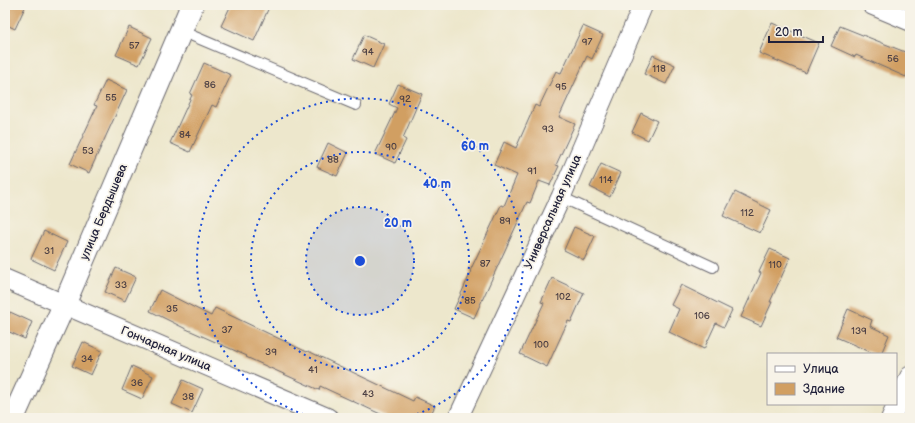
<svg xmlns="http://www.w3.org/2000/svg" width="915" height="423" font-family="'Balsamiq Sans',sans-serif">
<style>
.building{fill:#d19f62}
.lines{fill:none;stroke-linecap:round;stroke-linejoin:round}
.service-casing{stroke:#69676e;stroke-width:12}
.minor-casing{stroke:#69676e;stroke-width:21}
.tertiary-casing{stroke:#69676e;stroke-width:24}
.service{stroke:#fff;stroke-width:10}
.minor{stroke:#fff;stroke-width:19}
.tertiary{stroke:#fff;stroke-width:22}
.ring{fill:none;stroke:#1d4ed8;stroke-width:2;stroke-dasharray:2 4}
.labels{text-anchor:middle;dominant-baseline:central;stroke-width:3.5;stroke-linejoin:round;paint-order:stroke}
.number-label{font-size:10px;fill:#4e4145}
.street-label{font-size:12px;fill:#22223b;stroke:#f7f3e8}
.centre{fill:#1d4ed8;stroke:#f7f3e8;stroke-width:2}
.ring-label{font-size:12px;text-anchor:middle;font-weight:bold;fill:#1d4ed8;stroke:#f7f3e8;stroke-width:3.5;stroke-linejoin:round;paint-order:stroke}
</style>
<rect width="100%" height="100%" fill="#f7f3e8"/>
<filter id="ink" filterUnits="userSpaceOnUse"><feTurbulence type="fractalNoise" baseFrequency=".025" numOctaves="2"/><feDisplacementMap in="SourceGraphic" scale="8" xChannelSelector="R" yChannelSelector="G"/><feConvolveMatrix kernelMatrix="1 2 1 2 8 2 1 2 1" color-interpolation-filters="sRGB"/></filter>
<filter id="wash" filterUnits="userSpaceOnUse"><feTurbulence type="fractalNoise" baseFrequency=".012" numOctaves="4" result="noise"/><feDisplacementMap in="SourceGraphic" scale="16" xChannelSelector="R" yChannelSelector="G"/><feGaussianBlur stdDeviation="0.9" result="paint"/><feColorMatrix in="noise" values="0 0 0 0 0 0 0 0 0 0 0 0 0 0 0 0 0 1.4 0 .05"/><feComposite in="paint" operator="in"/></filter>
<g filter="url(#wash)">
<rect width="100%" height="100%" fill="#ede7cc"/>
<g id="blocks">
<g class="building">
<path d="M5,5H26L15,29L5,24Z"/>
<path d="M231,5H270L254,41L221,26Z"/>
<path d="M772,23L819,43L806,73L759,53Z"/>
<path d="M583,26L603,35L592,59L587,56L559,117L575,124L556,165L559,166L550,185L539,181L530,203L527,202L474,318L454,309L471,272L470,271L501,205L504,206L517,175L494,165L504,142L516,148L535,105L539,107L556,71L561,73Z"/>
<path d="M840,26L910,54V66L906,77L856,55L855,57L831,46Z"/>
<path d="M129,27L152,38L139,65L116,55Z"/>
<path d="M364,35L384,44L373,68L353,59Z"/>
<path d="M653,55L675,65L666,84L644,74Z"/>
<path d="M204,63L231,75L216,107L212,105L190,152L170,143L192,95L190,94Z"/>
<path d="M106,80L127,90L89,173L70,164L97,106L94,105Z"/>
<path d="M398,84L422,94L403,138L406,140L395,163L375,154L397,108L389,104Z"/>
<path d="M641,113L657,121L648,140L632,132Z"/>
<path d="M328,143L348,153L337,176L317,167Z"/>
<path d="M601,164L621,173L610,197L590,187Z"/>
<path d="M735,192L771,210L760,233L723,216Z"/>
<path d="M574,227L595,236L584,260L564,250Z"/>
<path d="M44,231L67,242L54,270L31,259Z"/>
<path d="M770,249L790,258L770,302H772L761,326L741,317L761,273L759,272Z"/>
<path d="M116,268L136,277L125,301L105,292Z"/>
<path d="M552,278L584,293L571,322L568,321L547,367L520,354L544,303L541,302Z"/>
<path d="M681,285L732,310L724,327L716,323L704,349L669,332L679,309L671,305Z"/>
<path d="M160,290L211,316L215,308L307,352L308,351L413,401L415,397L435,406L429,418H389L320,386L319,390L246,357L247,356L184,328L150,311Z"/>
<path d="M848,309L872,320L870,326L889,335L881,354H875L836,337Z"/>
<path d="M10,312L32,322L25,339L5,330V324Z"/>
<path d="M83,342L102,351L91,375L72,366Z"/>
<path d="M132,366L153,376L142,399L122,390Z"/>
<path d="M183,380L203,389L192,413L172,404Z"/>
</g>
</g>
</g>
<g filter="url(#ink)">
<use href="#blocks" fill-opacity="0" stroke="#69676e" stroke-width="1"/>
<g class="lines">
<defs>
<g id="service">
<path d="M181,31L356,105"/>
<path d="M561,197L713,267"/>
</g>
<g id="minor">
<path d="M872,5L910,21"/>
<path d="M5,279L328,418"/>
<path d="M458,418L561,197L643,5"/>
<path d="M891,418L910,376"/>
</g>
<path id="tertiary" d="M13,418L64,305L192,5"/>
</defs>
<use href="#service" class="service-casing"/>
<use href="#minor" class="minor-casing"/>
<use href="#tertiary" class="tertiary-casing"/>
<use href="#service" class="service"/>
<use href="#minor" class="minor"/>
<use href="#tertiary" class="tertiary"/>
</g>
</g>
<circle cx="360" cy="261" r="54" fill="#1d4ed8" fill-opacity=".12"/>
<g class="ring">
<circle cx="360" cy="261" r="54"/>
<circle cx="360" cy="261" r="109"/>
<path d="M315 418A163 163 0 1 1 405 418"/>
</g>
<g class="labels">
<g class="number-label">
<text x="587" y="42">97</text>
<text x="134" y="46">57</text>
<text x="368" y="52">94</text>
<text x="893" y="59">56</text>
<text x="659" y="69">118</text>
<text x="210" y="85">86</text>
<text x="561" y="87">95</text>
<text x="111" y="98">55</text>
<text x="405" y="99">92</text>
<text x="548" y="129">93</text>
<text x="185" y="135">84</text>
<text x="391" y="147">90</text>
<text x="88" y="151">53</text>
<text x="333" y="160">88</text>
<text x="532" y="171">91</text>
<text x="606" y="180">114</text>
<text x="747" y="213">112</text>
<text x="505" y="221">89</text>
<text x="49" y="251">31</text>
<text x="485" y="264">87</text>
<text x="775" y="265">110</text>
<text x="121" y="285">33</text>
<text x="563" y="297">102</text>
<text x="470" y="301">85</text>
<text x="172" y="309">35</text>
<text x="702" y="316">106</text>
<text x="227" y="330">37</text>
<text x="859" y="331">139</text>
<text x="541" y="345">100</text>
<text x="271" y="352">39</text>
<text x="87" y="359">34</text>
<text x="313" y="370">41</text>
<text x="137" y="383">36</text>
<text x="368" y="394">43</text>
<text x="188" y="397">38</text>
</g>
<g class="street-label">
<text transform="translate(104 212) rotate(-67)">улица Бердышева</text>
<text transform="translate(553 212) rotate(-66)">Универсальная улица</text>
<text transform="translate(166 349) rotate(23)">Гончарная улица</text>
</g>
</g>
<circle cx="360" cy="261" r="6" class="centre"/>
<g class="ring-label">
<text x="475" y="150">60 m</text>
<text x="437" y="188">40 m</text>
<text x="398" y="227">20 m</text>
</g>
<rect width="915" height="423" fill="none" stroke="#f7f3e8" stroke-width="20"/>
<rect x="767" y="353" width="130" height="52" fill="#f7f3e8" stroke="#a29fa3"/>
<rect x="775" y="366" width="20" height="6" fill="#ffffff" stroke="#a29fa3"/>
<text x="803" y="373" font-size="12" fill="#22223b">Улица</text>
<rect x="775" y="383" width="20" height="12" fill="#d19f62" stroke="#a29fa3"/>
<text x="803" y="393" font-size="12" fill="#22223b">Здание</text>
<path d="M769 36v6h54v-6" fill="none" stroke="#22223b" stroke-width="2"/>
<text x="775" y="36" font-size="12" fill="#22223b" stroke="#f7f3e8" stroke-width="3" paint-order="stroke">20 m</text>
</svg>
